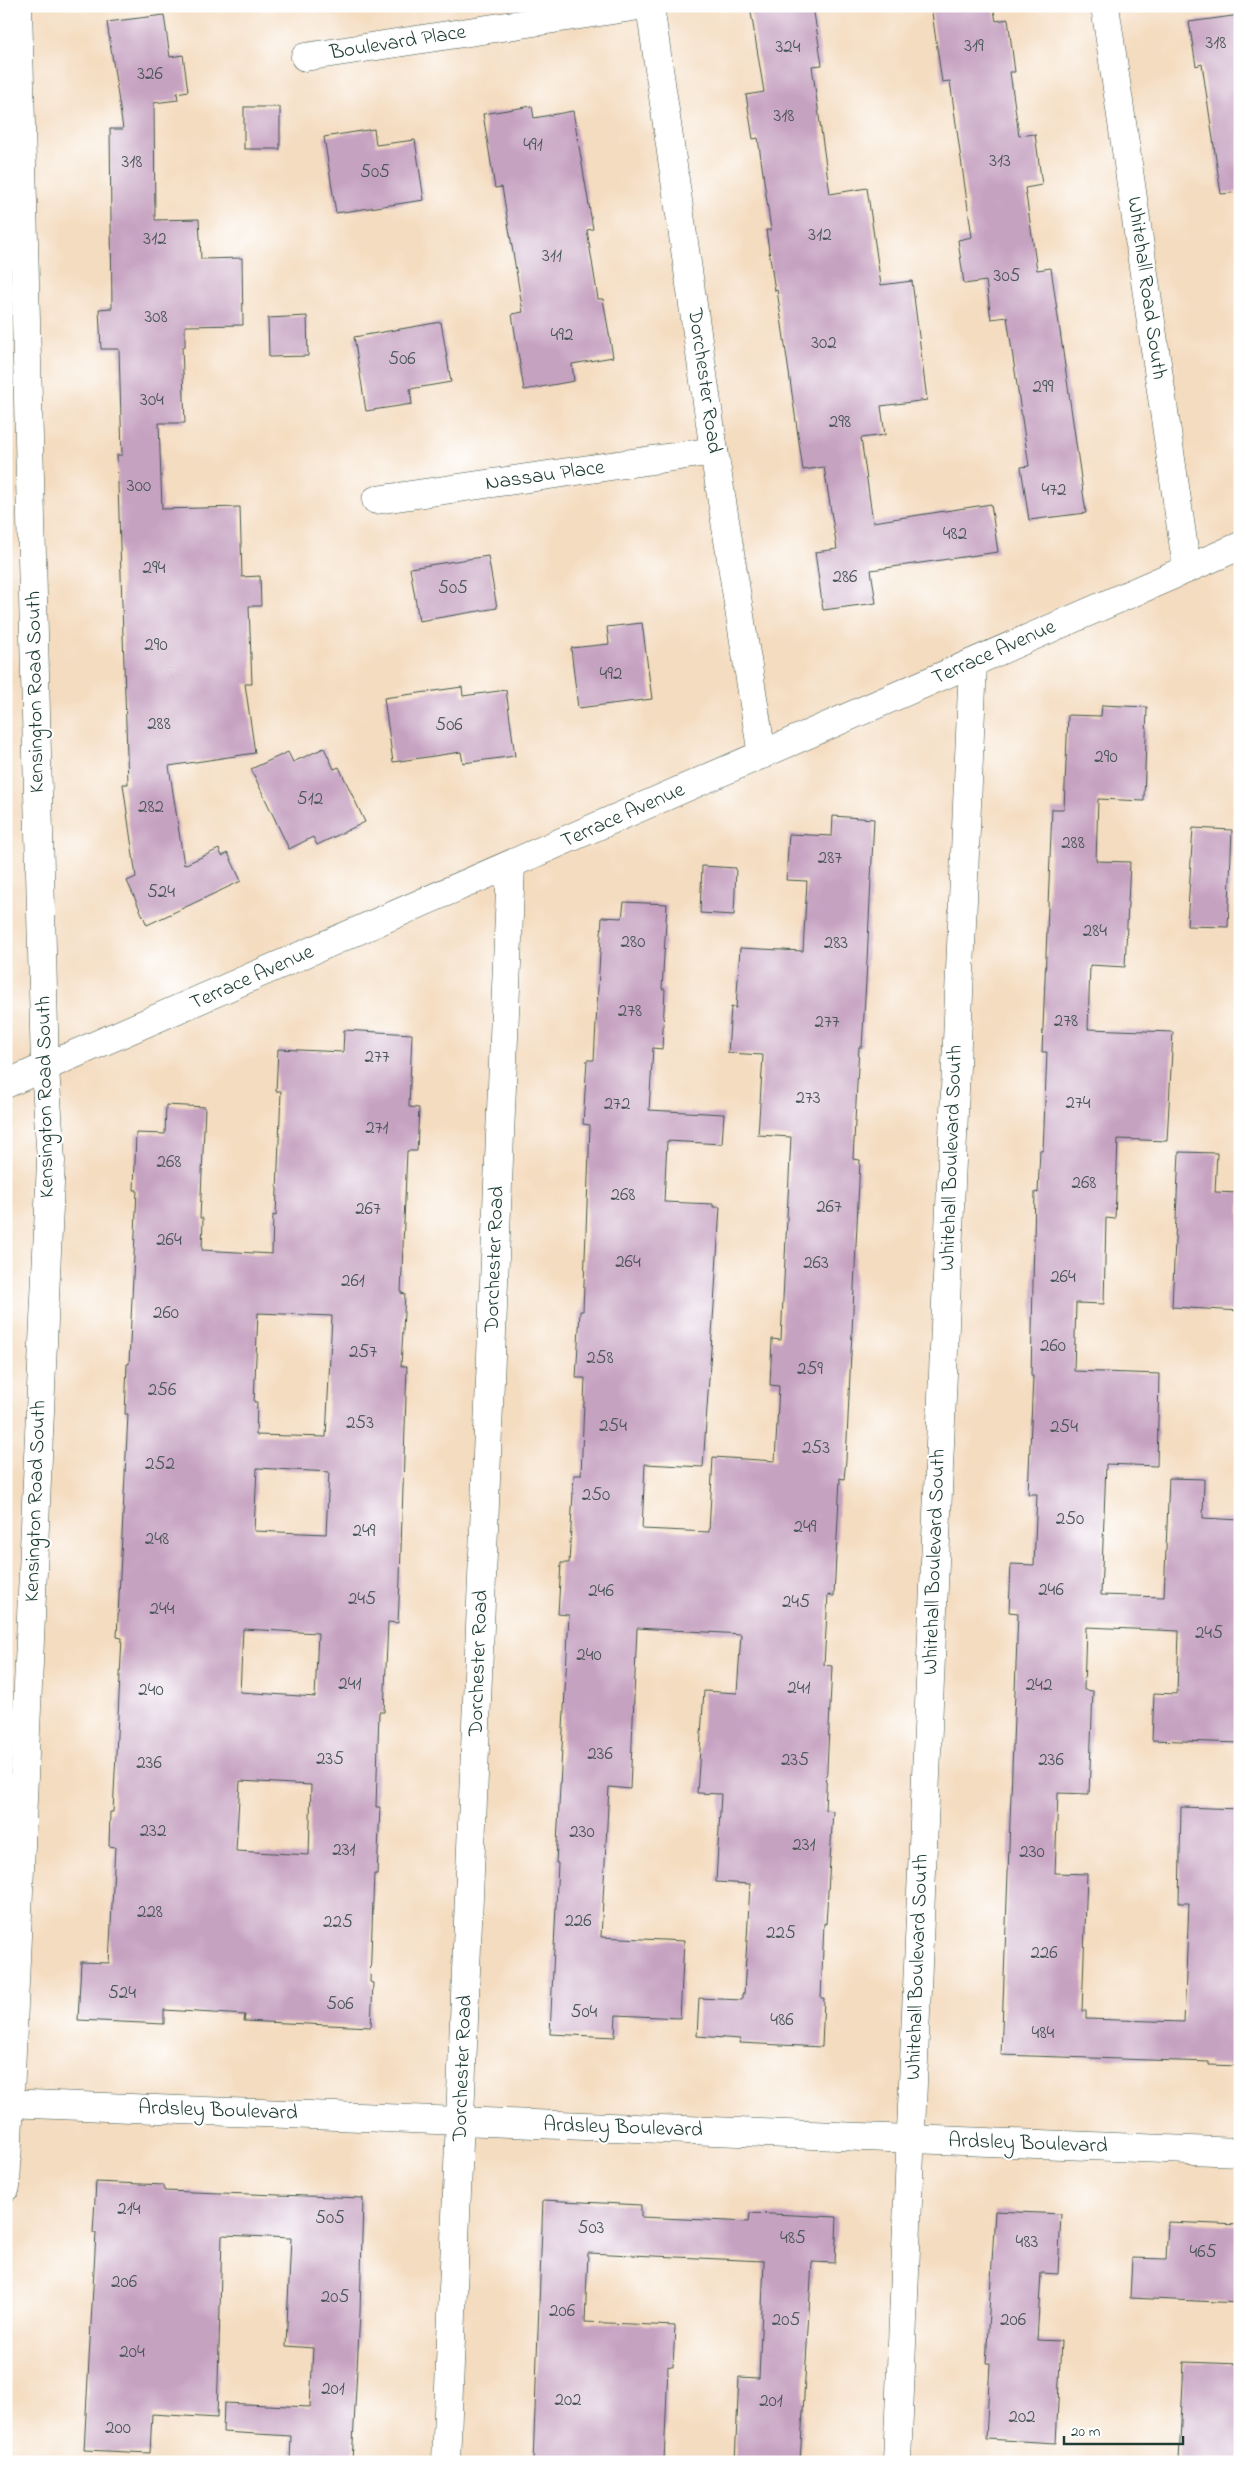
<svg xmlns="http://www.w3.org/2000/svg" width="1246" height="2468" font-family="'Indie Flower',sans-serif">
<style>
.building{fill:#c6a2c1;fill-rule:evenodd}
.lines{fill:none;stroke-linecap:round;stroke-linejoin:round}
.street-casing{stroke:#3f5549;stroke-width:29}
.street{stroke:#fff;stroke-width:28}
.labels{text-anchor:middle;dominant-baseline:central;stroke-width:4;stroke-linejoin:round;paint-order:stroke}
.number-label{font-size:19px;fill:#495657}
.street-label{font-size:21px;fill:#1f3d34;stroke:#fff}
</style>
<rect width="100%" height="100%" fill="#fff"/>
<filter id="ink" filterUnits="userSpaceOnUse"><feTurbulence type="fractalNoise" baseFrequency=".02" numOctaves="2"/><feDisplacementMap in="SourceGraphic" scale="10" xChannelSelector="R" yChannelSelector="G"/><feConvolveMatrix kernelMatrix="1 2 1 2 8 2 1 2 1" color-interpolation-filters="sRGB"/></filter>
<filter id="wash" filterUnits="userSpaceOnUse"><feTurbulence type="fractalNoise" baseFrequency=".0096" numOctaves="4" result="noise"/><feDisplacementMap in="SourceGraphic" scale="20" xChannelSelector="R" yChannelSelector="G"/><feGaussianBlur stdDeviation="1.12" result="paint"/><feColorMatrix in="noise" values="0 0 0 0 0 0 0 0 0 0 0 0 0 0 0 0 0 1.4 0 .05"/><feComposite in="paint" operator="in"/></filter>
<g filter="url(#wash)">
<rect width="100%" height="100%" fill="#f4dcc0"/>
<g id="blocks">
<g class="building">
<path d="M750,6H813L822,65L812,66L830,194L867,188L881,285L912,281L927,400L881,406L885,435L861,438L873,522L991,504L998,552L871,570L876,603L823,610L815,552L837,549L824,467L803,470L777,290L775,291L766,230H771L758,138L753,139L746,95L764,92Z"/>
<path d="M931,6H993L996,21L1008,19L1015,72H1010L1019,136L1035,134L1042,185L1025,188L1037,270L1051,268L1086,513L1029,520L1021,467L1029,466L1007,317L991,319L986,281L964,284L958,240L972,237L950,81L942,82Z"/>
<path d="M164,15L170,57L183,55L188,91L177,93L178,100L154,103L155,220L199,219L201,259L242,258L243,325L185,326V347H182L185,423H159L162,509L240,507L242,577L260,576L261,606H249L252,684H245L255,753L169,766L184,865L219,849L222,856L228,853L241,881L147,925L127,881L136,877L123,784H128L117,455H122L119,349H101L99,309L112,308L110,129H123L107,22Z"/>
<path d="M1240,15V192L1221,194L1202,64L1196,66L1189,22Z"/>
<path d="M532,106L534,118L573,111L593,229L587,230L598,299H603L613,357L572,364L574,381L524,390L512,314L523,312L502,187L495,188L483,114Z"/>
<rect x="244" y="107" width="36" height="42"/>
<path d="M374,129L376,145L415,140L424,200L336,213L324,137Z"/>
<path d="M307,316L308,356L269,357L268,318Z"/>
<path d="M441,322L451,382L410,389L412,404L366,411L354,337Z"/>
<path d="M488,556L497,608L419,621L410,568Z"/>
<path d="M642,623L652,699L578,708L571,648L609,644L607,627Z"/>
<path d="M462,687L463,696L506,690L515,756L463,763L461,752L393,762L384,698Z"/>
<path d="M1102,705L1147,707L1144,801L1098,799L1096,861L1130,862L1125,967L1090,965L1088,1029L1173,1032L1167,1141L1118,1139L1115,1219L1106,1218L1104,1304L1076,1303L1074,1371L1159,1374L1157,1466L1106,1464L1101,1595L1164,1597L1169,1478L1204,1479L1203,1518L1240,1520V1743L1152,1740L1154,1693L1177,1694L1179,1631L1086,1627L1084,1690L1093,1691L1089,1794L1058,1793L1055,1873L1087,1874L1082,2011H1086V2019L1184,2022L1189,1903H1179L1181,1807L1240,1809V2066L1209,2065V2062L1001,2055L1018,1613L1009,1612L1011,1564L1034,1565L1037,1494H1028L1033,1376H1031L1035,1192L1038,1193L1040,1150L1043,1151L1047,1052H1042L1052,809H1064L1068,715L1101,716Z"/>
<path d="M324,748L334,769L339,767L365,822L317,845L313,837L289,849L251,769L288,752L293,762Z"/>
<path d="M833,816L874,819L866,981L862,1047H859L853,1159L860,1160L846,1460L844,1479L840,1478L834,1596L828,1595L824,1665L832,1666L825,1810L833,1811L826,1924L824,1923L821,1998H824L822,2047L739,2043L740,2039L697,2036L699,1998L742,2000V1994H744L750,1884L716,1882L721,1794L697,1793L704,1691L737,1693L741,1634L637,1628L630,1789L609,1787L601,1937L684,1941L680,2018L616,2015L615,2037L550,2034L558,1863H556L569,1615L558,1614L561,1563H569L574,1475H581L585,1378H576L580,1311H583L590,1125L583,1124L587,1060H594L602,917L622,918L624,902L667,904L662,989H665L662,1049L653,1048L649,1110L724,1114L722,1144L667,1141L664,1202L713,1204V1207H720L714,1305L703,1467L645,1464L642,1529L709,1532L713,1457L775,1461L779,1386L770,1385L772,1339L781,1340L791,1137L758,1135L763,1055L728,1053L731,1007L736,1008L740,948L803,951L807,881L786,880L789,834L832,836Z"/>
<path d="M1193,828L1232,830L1228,927L1187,926Z"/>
<path d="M702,866L736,868L734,915L700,913Z"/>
<path d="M344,1030L412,1034L409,1107L419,1108L417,1151H407L401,1293L405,1294L401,1366H407L400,1579L398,1623L388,1622L384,1712H379L376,1807H380L377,1874H374L370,1982L373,1983L371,2027L244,2021L245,2015L164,2010V2024L78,2020L81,1962L109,1963L115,1847L109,1846L110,1812H113L122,1638L117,1637L128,1414H125L127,1364H129L137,1190H134L136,1133L165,1134L166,1105L205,1107L200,1218H203L202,1250L272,1254L273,1215L276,1216L281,1091H276L278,1049L343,1052ZM258,1313L332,1316L326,1437L256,1435L257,1402H254ZM257,1468L329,1472L326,1534L254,1531ZM243,1629L318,1633L315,1697L240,1692ZM240,1781L311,1785L309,1855L236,1851Z"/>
<path d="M1179,1152L1217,1153L1215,1192L1240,1193V1311L1172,1307Z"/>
<path d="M96,2182L164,2185V2191L363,2198L360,2313L352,2462H290L291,2436L223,2432L224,2403L310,2407L313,2348L286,2346L291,2238L224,2235L222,2236L217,2418L152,2414L150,2453L84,2450L96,2233H93Z"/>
<path d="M543,2200L641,2205V2217L749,2222L750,2213L837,2217L835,2263L812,2262L800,2462H735L739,2377L759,2378L764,2261L588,2253L585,2322L675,2326L673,2367L668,2366L664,2462H533Z"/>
<path d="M995,2211L1061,2214L1058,2274L1041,2273L1037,2340L1061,2341L1056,2443L986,2439L990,2363H986Z"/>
<path d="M1168,2222L1240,2225V2303L1130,2298L1132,2258L1166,2259Z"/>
<path d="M1184,2362L1240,2364V2462H1179Z"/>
</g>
</g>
</g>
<g filter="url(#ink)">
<use href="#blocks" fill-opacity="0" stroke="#3f5549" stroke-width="1"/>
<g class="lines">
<defs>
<g id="street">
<path d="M650,6L714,451L762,755"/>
<path d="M1105,6L1187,569"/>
<path d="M305,57L639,6"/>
<path d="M376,500L714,451"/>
<path d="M6,1084L1240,546"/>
<path d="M6,2103L1240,2152"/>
<path d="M6,2187L51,1161L45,1068L18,6"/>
<path d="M446,2462L511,865"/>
<path d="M897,2462L973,663"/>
</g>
</defs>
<use href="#street" class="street-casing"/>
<use href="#street" class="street"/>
</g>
</g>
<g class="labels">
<g class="number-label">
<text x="1216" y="43">318</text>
<text x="974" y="46">319</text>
<text x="788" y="47">324</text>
<text x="150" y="74">326</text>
<text x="784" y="116">318</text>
<text x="533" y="145">491</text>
<text x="1000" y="161">313</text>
<text x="132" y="162">318</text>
<text x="375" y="172">505</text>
<text x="820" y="235">312</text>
<text x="155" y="239">312</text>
<text x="552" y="256">311</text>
<text x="1007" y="276">305</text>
<text x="156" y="317">308</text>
<text x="562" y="335">492</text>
<text x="824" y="343">302</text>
<text x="402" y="359">506</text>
<text x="1043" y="387">299</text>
<text x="152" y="400">304</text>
<text x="840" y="422">298</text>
<text x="139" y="486">300</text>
<text x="1054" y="490">472</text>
<text x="955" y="534">482</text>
<text x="154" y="568">294</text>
<text x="845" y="577">286</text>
<text x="453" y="588">505</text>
<text x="156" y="645">290</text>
<text x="611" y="674">492</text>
<text x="159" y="724">288</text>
<text x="449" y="725">506</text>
<text x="1106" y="757">290</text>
<text x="310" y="799">512</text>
<text x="151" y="807">282</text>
<text x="1073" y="843">288</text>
<text x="830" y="858">287</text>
<text x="161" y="892">524</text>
<text x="1095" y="931">284</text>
<text x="633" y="942">280</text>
<text x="836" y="943">283</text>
<text x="630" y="1011">278</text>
<text x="1066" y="1021">278</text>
<text x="827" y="1022">277</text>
<text x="377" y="1057">277</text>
<text x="808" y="1098">273</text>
<text x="1078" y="1103">274</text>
<text x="617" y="1104">272</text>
<text x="377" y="1128">271</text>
<text x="169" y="1162">268</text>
<text x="1084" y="1183">268</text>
<text x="623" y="1195">268</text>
<text x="829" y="1207">267</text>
<text x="368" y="1209">267</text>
<text x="169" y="1240">264</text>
<text x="628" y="1262">264</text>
<text x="816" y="1263">263</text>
<text x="1063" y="1277">264</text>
<text x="353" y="1281">261</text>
<text x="166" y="1313">260</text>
<text x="1053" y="1346">260</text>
<text x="363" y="1352">257</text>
<text x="600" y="1358">258</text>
<text x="810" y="1369">259</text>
<text x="162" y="1390">256</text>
<text x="360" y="1423">253</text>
<text x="613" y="1426">254</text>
<text x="1064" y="1427">254</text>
<text x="816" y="1448">253</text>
<text x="160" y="1464">252</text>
<text x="596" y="1495">250</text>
<text x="1070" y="1519">250</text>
<text x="805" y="1527">249</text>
<text x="364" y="1531">249</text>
<text x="157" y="1539">248</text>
<text x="1051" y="1590">246</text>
<text x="601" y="1591">246</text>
<text x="362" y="1599">245</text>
<text x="796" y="1602">245</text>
<text x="162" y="1609">244</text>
<text x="1209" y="1633">245</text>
<text x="589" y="1655">240</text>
<text x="350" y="1684">241</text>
<text x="1039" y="1685">242</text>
<text x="799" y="1688">241</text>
<text x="151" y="1690">240</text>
<text x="600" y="1754">236</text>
<text x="330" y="1759">235</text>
<text x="795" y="1760">235</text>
<text x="1051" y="1760">236</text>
<text x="149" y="1763">236</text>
<text x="153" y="1831">232</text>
<text x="582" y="1832">230</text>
<text x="804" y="1845">231</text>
<text x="344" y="1850">231</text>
<text x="1032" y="1852">230</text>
<text x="150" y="1912">228</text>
<text x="578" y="1921">226</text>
<text x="338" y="1922">225</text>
<text x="781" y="1933">225</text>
<text x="1044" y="1953">226</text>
<text x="122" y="1993">524</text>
<text x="340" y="2004">506</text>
<text x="584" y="2012">504</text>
<text x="782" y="2020">486</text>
<text x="1043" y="2033">484</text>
<text x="129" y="2209">214</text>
<text x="330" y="2218">505</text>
<text x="591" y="2228">503</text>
<text x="793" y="2238">485</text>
<text x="1027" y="2242">483</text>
<text x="1203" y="2252">465</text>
<text x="124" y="2282">206</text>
<text x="335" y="2297">205</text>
<text x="562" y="2311">206</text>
<text x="786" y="2320">205</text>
<text x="1013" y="2320">206</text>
<text x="132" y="2352">204</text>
<text x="333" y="2389">201</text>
<text x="568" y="2400">202</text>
<text x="771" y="2401">201</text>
<text x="1022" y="2417">202</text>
<text x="118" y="2428">200</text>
</g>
<g class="street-label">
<text transform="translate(398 43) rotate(-9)">Boulevard Place</text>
<text transform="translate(1146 288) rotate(82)">Whitehall Road South</text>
<text transform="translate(704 381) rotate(82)">Dorchester Road</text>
<text transform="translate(545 476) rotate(-8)">Nassau Place</text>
<text transform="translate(994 653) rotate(-24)">Terrace Avenue</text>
<text transform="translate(36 692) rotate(-91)">Kensington Road South</text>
<text transform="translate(623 816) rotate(-24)">Terrace Avenue</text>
<text transform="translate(252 978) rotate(-24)">Terrace Avenue</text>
<text transform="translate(46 1097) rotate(-91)">Kensington Road South</text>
<text transform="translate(952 1158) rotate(-88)">Whitehall Boulevard South</text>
<text transform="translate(495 1259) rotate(-88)">Dorchester Road</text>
<text transform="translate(36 1501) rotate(-88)">Kensington Road South</text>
<text transform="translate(935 1562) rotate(-88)">Whitehall Boulevard South</text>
<text transform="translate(479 1663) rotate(-88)">Dorchester Road</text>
<text transform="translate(918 1967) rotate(-88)">Whitehall Boulevard South</text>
<text transform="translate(463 2068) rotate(-88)">Dorchester Road</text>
<text transform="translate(218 2111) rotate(2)">Ardsley Boulevard</text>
<text transform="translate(623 2128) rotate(2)">Ardsley Boulevard</text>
<text transform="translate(1028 2144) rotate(2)">Ardsley Boulevard</text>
</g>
</g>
<rect width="1246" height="2468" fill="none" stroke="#fff" stroke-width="25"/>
<path d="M1064 2436v8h119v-8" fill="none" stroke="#1f3d34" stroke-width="2.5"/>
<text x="1071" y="2436" font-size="15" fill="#1f3d34" stroke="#ffffff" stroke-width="4" paint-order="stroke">20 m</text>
</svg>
